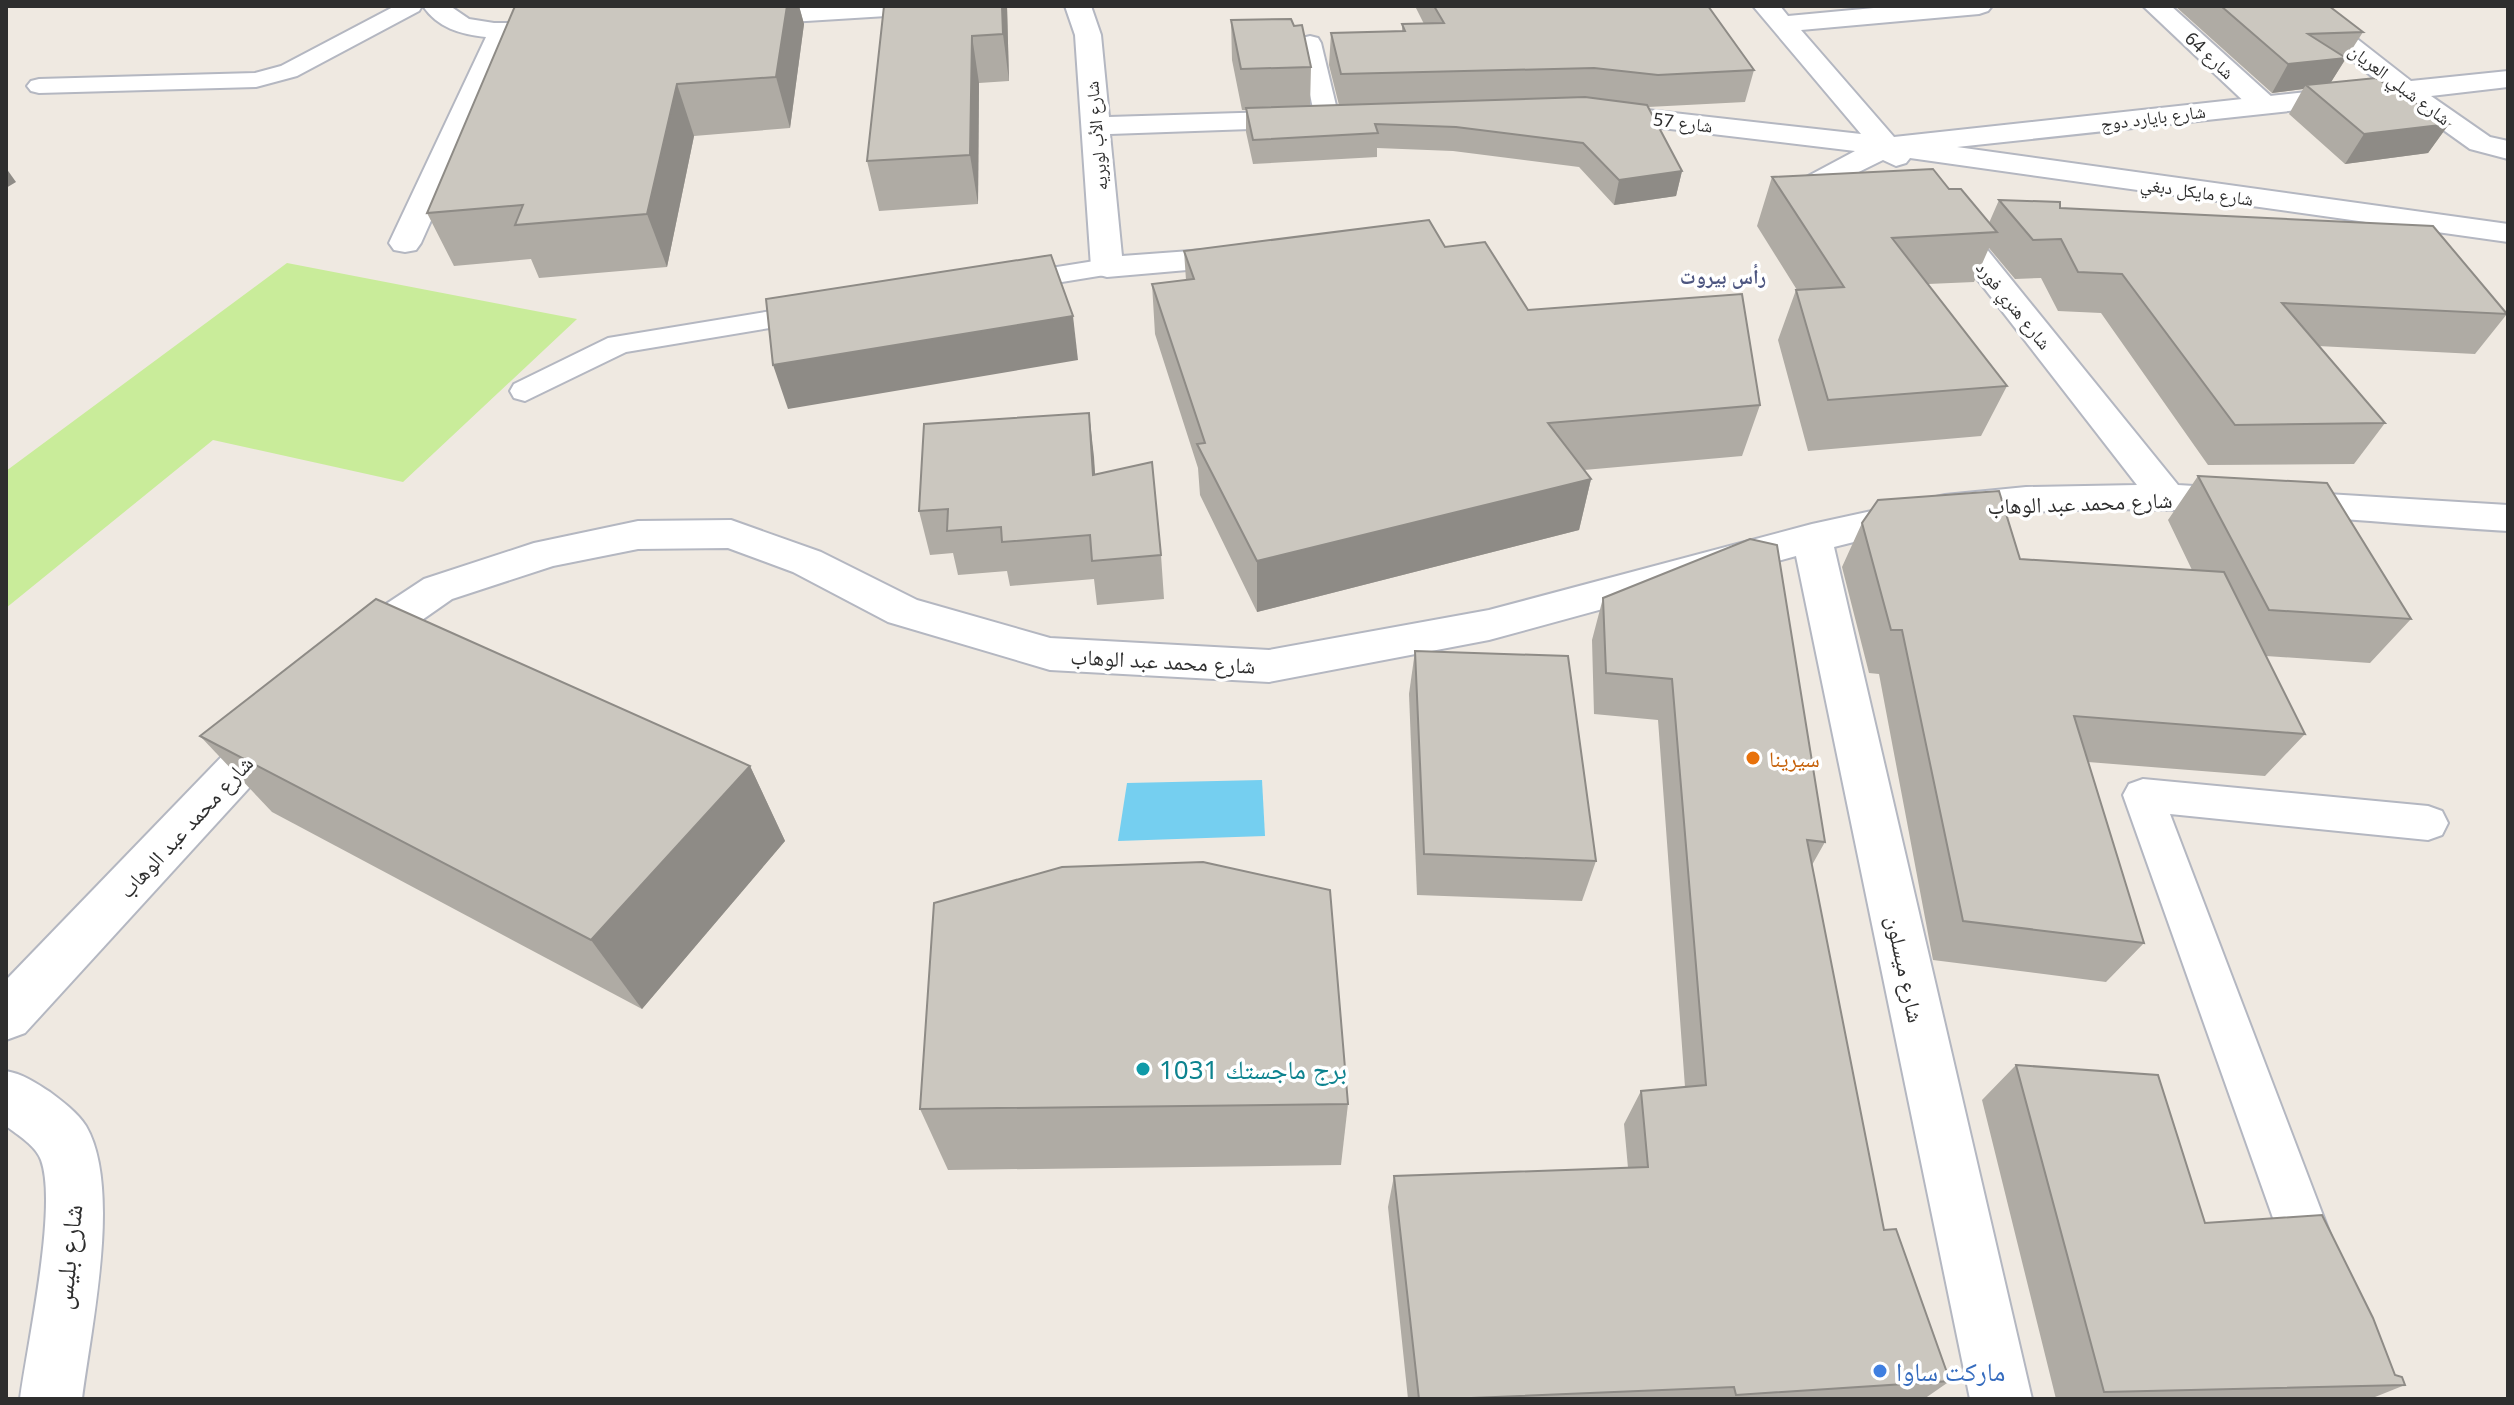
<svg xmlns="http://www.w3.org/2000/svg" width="2514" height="1405" font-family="'Noto Sans','Noto Naskh Arabic',sans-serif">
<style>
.pitch{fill:#c9ec9a}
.water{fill:#75cff0}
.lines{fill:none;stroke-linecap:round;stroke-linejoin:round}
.service-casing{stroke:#b4b7c1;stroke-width:4}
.pedestrian-casing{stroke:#b4b7c1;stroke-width:4}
.minor-casing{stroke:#b4b7c1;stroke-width:4}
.tertiary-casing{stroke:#b4b7c1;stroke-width:4}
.service{fill:#fff;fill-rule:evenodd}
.pedestrian{fill:#fff;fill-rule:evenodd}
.minor{fill:#fff;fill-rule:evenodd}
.tertiary{fill:#fff;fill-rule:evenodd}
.wall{fill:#afaba4}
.shaded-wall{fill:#8e8b86}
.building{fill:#cbc7bf;stroke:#8e8b86;stroke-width:2}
.food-dot{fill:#e8710a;stroke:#fff;stroke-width:3}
.culture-dot{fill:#0f9aa8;stroke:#fff;stroke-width:3}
.shop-dot{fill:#3f7fe0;stroke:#fff;stroke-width:3}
.labels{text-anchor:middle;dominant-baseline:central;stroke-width:7;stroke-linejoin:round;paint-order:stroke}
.far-street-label{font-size:18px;fill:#2e2e2e;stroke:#fff}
.far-neighbourhood-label{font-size:20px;font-weight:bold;fill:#4d5680;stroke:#fff}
.street-label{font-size:22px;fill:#2e2e2e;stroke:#fff}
.food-label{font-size:22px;fill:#c56008;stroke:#fff;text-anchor:start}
.near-culture-label{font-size:26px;fill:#0d838f;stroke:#fff;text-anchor:start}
.near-street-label{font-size:26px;fill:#2e2e2e;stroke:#fff}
.near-shop-label{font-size:26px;fill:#366cbe;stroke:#fff;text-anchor:start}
</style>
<rect width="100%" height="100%" fill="#efe9e1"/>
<path class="pitch" d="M287,263L577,319L403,482L213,440L6,608V471Z"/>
<path class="water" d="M1262,780L1265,836L1118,841L1127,783Z"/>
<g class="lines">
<defs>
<g id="service">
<path d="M395,6H422L419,11L297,76L256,87L39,93L31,91L27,86L31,81L39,79L255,73L281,66Z"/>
<path d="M1310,36L1318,38L1321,43L1339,118L1336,123H1318L1315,118L1299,43L1302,38Z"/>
<path d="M1107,259L1117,261L1121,267L1117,273L1007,291L997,289L993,283L997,277L1007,275Z"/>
<path d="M820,303L830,306L834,312L830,318L626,352L525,401L514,398L510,391L514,384L608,338Z"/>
<path d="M2143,779L2428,806L2442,811L2448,823L2442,835L2428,840L2170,814L2341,1263L2333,1281L2315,1289L2297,1281L2289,1263L2123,795L2129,784Z"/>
</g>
<path id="pedestrian" d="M2143,6H2171L2273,98L2277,104L2273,110L2263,112L2253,110Z"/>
<g id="minor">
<path d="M423,6H450L469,19L494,23H571L575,28L571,33L512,39L421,243L416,250L405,252L394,250L389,243L486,37C460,34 438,28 423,6Z"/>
<path d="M796,6H932L928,11L919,14L742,25L733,22L729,17L733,12Z"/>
<path d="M1065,6H1091L1101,35L1109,117L1305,111L1315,113L1319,119L1315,125L1305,127L1110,134L1122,256L1245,247L1256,250L1261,257L1256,264L1107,277L1096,274L1091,267L1075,35Z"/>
<path d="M1753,6H1780L1788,16L1895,6H1992L1988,11L1979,14L1801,30L1894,137L2381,84L2286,6H2315L2411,81L2508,71V87L2431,96L2490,137L2508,141V159L2470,149L2400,99L1957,147L2508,224V242L1910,158L1906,163L1896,166L1883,160L1808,197L1797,194L1793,188L1797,182L1855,151L1594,120L1584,118L1580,112L1584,106L1594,104L1861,134Z"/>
<path d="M1944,208L1955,210L2178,485L2508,505V531C2328,520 2124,494 1946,521C1908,527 1871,538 1834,547L2032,1399H1970L1796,556L1489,640L1269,682L1050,670L888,622L793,572L728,548L638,549L553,566L452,599L369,657L354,662L339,657L333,646L339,635L424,579L534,543L638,521L731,520L821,552L917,600L1050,638L1269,650L1489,610L1812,524L1945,495L2026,487L2137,485L1929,217L1933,210Z"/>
<path d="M274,714L290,719L296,731L290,743L25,1033L6,1040V980L258,719Z"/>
</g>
<path id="tertiary" d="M6,1071C23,1074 36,1083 50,1092C62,1101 78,1113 86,1126C122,1188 91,1327 82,1399H20C27,1345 58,1206 41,1160C36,1146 18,1135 6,1126Z"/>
</defs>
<use href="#service" class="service-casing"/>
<use href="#pedestrian" class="pedestrian-casing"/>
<use href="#minor" class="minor-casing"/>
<use href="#tertiary" class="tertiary-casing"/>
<use href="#service" class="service"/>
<use href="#pedestrian" class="pedestrian"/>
<use href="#minor" class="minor"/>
<use href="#tertiary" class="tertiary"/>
</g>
<g class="wall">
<path d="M515,6H799L804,24L790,128L694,136L667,267L539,278L531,259L454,266L427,213Z"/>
<path d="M884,6H1007L1009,81L979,83L978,204L879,211L867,161Z"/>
<path d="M1415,6H1708L1754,70L1745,102L1648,107L1682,171L1676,196L1614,205L1579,167L1453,151L1377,148V157L1253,164L1246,132V110H1242L1232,60L1231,20L1311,67L1310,106L1339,105L1329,65L1331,33L1402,31V24H1424Z"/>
<path d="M2175,6H2329L2363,32L2331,82L2449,124L2428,153L2345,164L2289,114L2303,89L2272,93Z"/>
<path d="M1772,177L1949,189L1989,223L1999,200L2060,208L2507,314L2475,354L2318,346L2385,423L2354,464L2208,465L2101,313L2058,311L2041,278L2015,279L1989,248L1974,282L1928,284L2007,386L1981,436L1808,451L1778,340L1796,290H1797L1757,226Z"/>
<path d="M1445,247L1528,310L1760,405L1742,456L1584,470L1591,479L1579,530L1257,612L1200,495L1198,468L1155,334L1152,284L1186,280L1184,251Z"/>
<path d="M1089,413L1095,474L1161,555L1164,599L1097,605L1094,579L1010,586L1007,571L958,575L953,553L930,555L919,511Z"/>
<path d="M2198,476L2411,619L2370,663L2266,656L2305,734L2265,776L2088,762L2144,943L2106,982L1933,960L1879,674L1869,673L1842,567L1862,523L2020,559L2192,570L2168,520Z"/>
<path d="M1603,598L1825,842L1812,865L1884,1230L1950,1381L1924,1399H1408L1388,1207L1394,1176L1628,1168L1624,1124L1641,1091L1685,1087L1658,720L1594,714L1592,640Z"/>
<path d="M1415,651L1596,861L1582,901L1417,895L1409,694Z"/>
<path d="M200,736L750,766L785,841L642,1009L272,812Z"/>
<path d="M2016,1065L2205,1223L2405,1385L2370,1399H2056L1982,1100Z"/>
<path d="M1348,1104L1341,1165L948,1170L920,1109Z"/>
</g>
<g class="shaded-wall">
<path d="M787,6H799L804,24L790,128L776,77Z"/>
<path d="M1002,6H1007L1009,81L1003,34Z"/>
<path d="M972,36L979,83L978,204L970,155Z"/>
<path d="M2346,58L2328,87L2306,85L2303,89L2272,93L2288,64Z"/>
<path d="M677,84L694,136L667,267L647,214Z"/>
<path d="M2449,124L2428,153L2345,164L2364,134Z"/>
<path d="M6,168L16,182L6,188Z"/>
<path d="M1682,171L1676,196L1614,205L1619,180Z"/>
<path d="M1073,316L1078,360L788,409L773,365Z"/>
<path d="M1089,413L1094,457L1098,519L1093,475Z"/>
<path d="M1591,479L1579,530L1257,612V561Z"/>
<path d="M750,766L785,841L642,1009L591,940Z"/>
</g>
<g class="building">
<path d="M515,6H787L776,77L677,84L647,214L515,225L523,205L427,213Z"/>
<path d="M884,6H1002L1003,34L972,36L970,155L867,161Z"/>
<path d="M1434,6H1708L1754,70L1658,75L1594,68L1341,74L1331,33L1405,31L1402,24L1444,23Z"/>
<path d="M2221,6H2329L2363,32L2308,34L2346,58L2288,64Z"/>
<path d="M1291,19L1294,26L1302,25L1311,67L1241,69L1231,20Z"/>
<path d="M2376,78L2449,124L2364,134L2306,85Z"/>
<path d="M1585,97L1647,105L1682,171L1619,180L1583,143L1456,127L1375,124L1378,133L1253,140L1246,108Z"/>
<path d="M1933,169L1949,189H1961L1997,232L1892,238L2007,386L1828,400L1796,290L1844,287L1772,177Z"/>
<path d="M1999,200L2060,202V208L2433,226L2507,314L2282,303L2385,423L2235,425L2122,274L2078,272L2061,239L2033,240Z"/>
<path d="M1429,220L1445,247L1485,242L1528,310L1742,294L1760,405L1548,423L1591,479L1257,561L1197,444L1205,443L1152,284L1194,279L1184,251Z"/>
<path d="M1051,255L1073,316L773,365L766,299Z"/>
<path d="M1089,413L1093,475L1152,462L1161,555L1092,561L1090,535L1002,542L1001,527L947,531L948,509L919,511L924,424Z"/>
<path d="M2198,476L2327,483L2411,619L2269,610Z"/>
<path d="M1999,491L2020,559L2224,572L2305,734L2074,716L2144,943L1963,921L1902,630H1891L1862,523L1878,500Z"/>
<path d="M1750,539L1777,545L1825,842L1807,840L1884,1230L1896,1229L1950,1381L1736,1395L1734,1387L1447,1399H1419L1394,1176L1648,1167L1641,1091L1706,1085L1672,679L1606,673L1603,598Z"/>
<path d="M376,599L750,766L591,940L200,736Z"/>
<path d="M1415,651L1568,656L1596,861L1424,854Z"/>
<path d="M1203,862L1330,890L1348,1104L920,1109L934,903L1062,867Z"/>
<path d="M2016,1065L2158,1075L2205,1223L2322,1215L2373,1318L2395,1375L2402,1377L2405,1385L2104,1392Z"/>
</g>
<circle class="food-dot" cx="1753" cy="758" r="8"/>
<circle class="culture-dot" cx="1143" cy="1069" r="8"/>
<circle class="shop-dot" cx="1880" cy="1371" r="8"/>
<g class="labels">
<g class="far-street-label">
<text transform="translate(2210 55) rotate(43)">شارع 64</text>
<text transform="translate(2400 84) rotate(37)">شارع شبلي العريان</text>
<text transform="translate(2153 117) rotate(-7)">شارع بايارد دوج</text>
<text transform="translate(1683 122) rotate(7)">شارع 57</text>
<text transform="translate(1096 136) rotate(-95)">شارع الأب لوبريه</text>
<text transform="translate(2197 191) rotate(8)">شارع مايكل دبغي</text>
<text transform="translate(2014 305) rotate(51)">شارع هنري فورد</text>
</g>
<g class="far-neighbourhood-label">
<text x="1723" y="276">رأس بيروت</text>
</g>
<g class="street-label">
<text transform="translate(2080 502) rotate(-2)">شارع محمد عبد الوهاب</text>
<text transform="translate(1163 660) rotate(3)">شارع محمد عبد الوهاب</text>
<text transform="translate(185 826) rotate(-47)">شارع محمد عبد الوهاب</text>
<text transform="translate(1906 969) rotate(78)">شارع ميسلون</text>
</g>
<g class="food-label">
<text x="1769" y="758">سيرينا</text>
</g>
<g class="near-culture-label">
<text x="1159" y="1069">برج ماجستك 1031</text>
</g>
<g class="near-street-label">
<text transform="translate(67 1257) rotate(-84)">شارع بليس</text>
</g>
<g class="near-shop-label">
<text x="1896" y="1371">ماركت ساوا</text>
</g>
</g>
<rect width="2514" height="1405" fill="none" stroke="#2e2e2e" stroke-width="16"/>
</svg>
